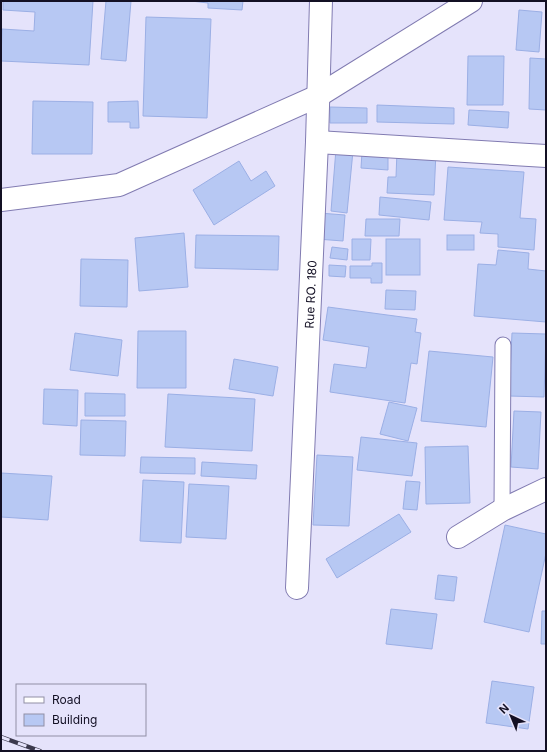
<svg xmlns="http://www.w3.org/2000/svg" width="547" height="752" font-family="Inter,sans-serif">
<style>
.building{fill:#b7c8f3;stroke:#9bafe5}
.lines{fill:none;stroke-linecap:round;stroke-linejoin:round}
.lane-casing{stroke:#817bb1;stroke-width:17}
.street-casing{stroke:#817bb1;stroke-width:24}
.lane{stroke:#fff;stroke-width:15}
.street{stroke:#fff;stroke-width:22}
.rail-casing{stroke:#3b394d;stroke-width:4.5}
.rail{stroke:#e5e3fb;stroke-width:3;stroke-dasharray:9;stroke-linecap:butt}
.labels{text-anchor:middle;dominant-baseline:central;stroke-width:3.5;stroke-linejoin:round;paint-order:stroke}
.street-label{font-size:12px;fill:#131024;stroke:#e5e3fb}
</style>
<rect width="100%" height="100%" fill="#e5e3fb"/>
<g class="building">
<path d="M3,1H93L89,65L1,61L2,29L34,31L35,12L3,10Z"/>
<path d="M106,1H131L126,61L101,59Z"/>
<path d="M191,1H243L242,10L208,8V3Z"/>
<path d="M519,10L542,12L539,52L516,50Z"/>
<path d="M146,17L211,19L207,118L143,116Z"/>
<path d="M468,56H504L503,105H467Z"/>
<path d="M530,58L546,59V110L529,109Z"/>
<path d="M33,101L93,102L92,154H32Z"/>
<path d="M138,101L139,128H130V122H108V102Z"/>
<path d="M377,105L454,108V124L377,122Z"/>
<path d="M330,107L367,108V123H330Z"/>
<path d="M469,110L509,112L508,128L468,125Z"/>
<path d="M336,149L353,151L347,213L331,211Z"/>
<path d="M397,151L436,152L434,195L387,193L388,177H396Z"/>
<path d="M362,152L388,154V170L361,168Z"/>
<path d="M239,161L251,181L266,171L275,186L214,225L193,190Z"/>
<path d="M448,167L524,172L520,218L536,219L534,250L498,247V234L480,233L482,222L444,220Z"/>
<path d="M380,197L431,202L429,220L379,215Z"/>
<path d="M319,213L345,215L343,241L317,239Z"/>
<path d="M366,219H400L399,236H365Z"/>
<path d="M184,233L188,287L139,291L135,238Z"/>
<path d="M196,235L279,236L278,270L195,268Z"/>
<rect x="447" y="235" width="27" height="15"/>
<path d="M352,239H371L370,260H352Z"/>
<rect x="386" y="239" width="34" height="36"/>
<path d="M332,247L348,249L347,260L330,258Z"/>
<path d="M498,250L529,253L528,269L546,271V322L474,316L478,264L496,265Z"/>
<path d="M81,259L128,260L127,307L80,306Z"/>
<path d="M372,263H382V283H371V278H350V266H372Z"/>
<path d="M329,265L346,266L345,277L329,276Z"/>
<path d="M386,290L416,291L415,310L385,309Z"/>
<path d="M328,307L417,319L415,332L421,333L417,364L411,363L405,403L330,392L334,364L366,368L369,347L323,340Z"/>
<path d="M138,331H186V388H137Z"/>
<path d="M75,333L122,340L118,376L70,370Z"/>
<path d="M512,333L546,334L544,397L509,396Z"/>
<path d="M429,351L493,357L486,427L421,421Z"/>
<path d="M234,359L278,367L273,396L229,389Z"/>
<path d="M44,389L78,390L77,426L43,424Z"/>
<path d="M85,393L125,394V416H85Z"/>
<path d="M168,394L255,399L252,451L165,447Z"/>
<path d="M389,402L417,408L408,441L380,434Z"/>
<path d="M514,411L541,412L538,469L511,467Z"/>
<path d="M81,420L126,421L125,456L80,455Z"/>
<path d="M361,437L417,443L412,476L357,470Z"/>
<path d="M468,446L470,503L426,504L425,447Z"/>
<path d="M317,455L353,457L349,526L313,525Z"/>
<path d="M141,457L195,458V474L140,473Z"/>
<path d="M202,462L257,465L256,479L201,476Z"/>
<path d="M1,473L52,476L48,520L1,517Z"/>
<path d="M143,480L184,482L181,543L140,541Z"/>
<path d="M406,481L420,482L417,510L403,509Z"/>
<path d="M189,484L229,486L226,539L186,537Z"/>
<path d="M399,514L411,532L337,578L326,559Z"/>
<path d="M505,525L546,534V553L529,632L484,622Z"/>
<path d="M438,575L457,577L454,601L435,599Z"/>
<path d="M391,609L437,614L432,649L386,644Z"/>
<path d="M542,611H546V644H541Z"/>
<path d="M492,681L534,687L528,729L486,723Z"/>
</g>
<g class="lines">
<defs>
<path id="lane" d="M502,510L503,345"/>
<g id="street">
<path d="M317,142L546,156"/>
<path d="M1,200L119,185L318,96L471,1"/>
<path d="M458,537L502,510L546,489"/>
<path id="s1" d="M297,588L317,142L321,1"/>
</g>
</defs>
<use href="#lane" class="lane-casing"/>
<use href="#street" class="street-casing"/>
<use href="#lane" class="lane"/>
<use href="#street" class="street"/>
<defs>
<path id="rail" d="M1,737L40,751"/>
</defs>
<use href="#rail" class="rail-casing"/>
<use href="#rail" class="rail"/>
</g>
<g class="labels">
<g class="street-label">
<text stroke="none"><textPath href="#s1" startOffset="294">Rue RO. 180</textPath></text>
</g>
</g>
<rect width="547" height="752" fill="none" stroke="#131024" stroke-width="4"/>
<rect x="16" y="684" width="130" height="52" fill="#e5e3fb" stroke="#918fa5"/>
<rect x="24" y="697" width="20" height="6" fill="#ffffff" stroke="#918fa5"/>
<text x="52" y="704" font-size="12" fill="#131024">Road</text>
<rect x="24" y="714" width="20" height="12" fill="#b7c8f3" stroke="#918fa5"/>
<text x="52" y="724" font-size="12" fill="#131024">Building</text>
<g transform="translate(511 716) rotate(316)" stroke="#e5e3fb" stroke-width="3" paint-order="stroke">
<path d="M0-3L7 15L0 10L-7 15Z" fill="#131024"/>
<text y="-6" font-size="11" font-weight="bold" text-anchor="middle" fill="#131024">N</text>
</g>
</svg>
